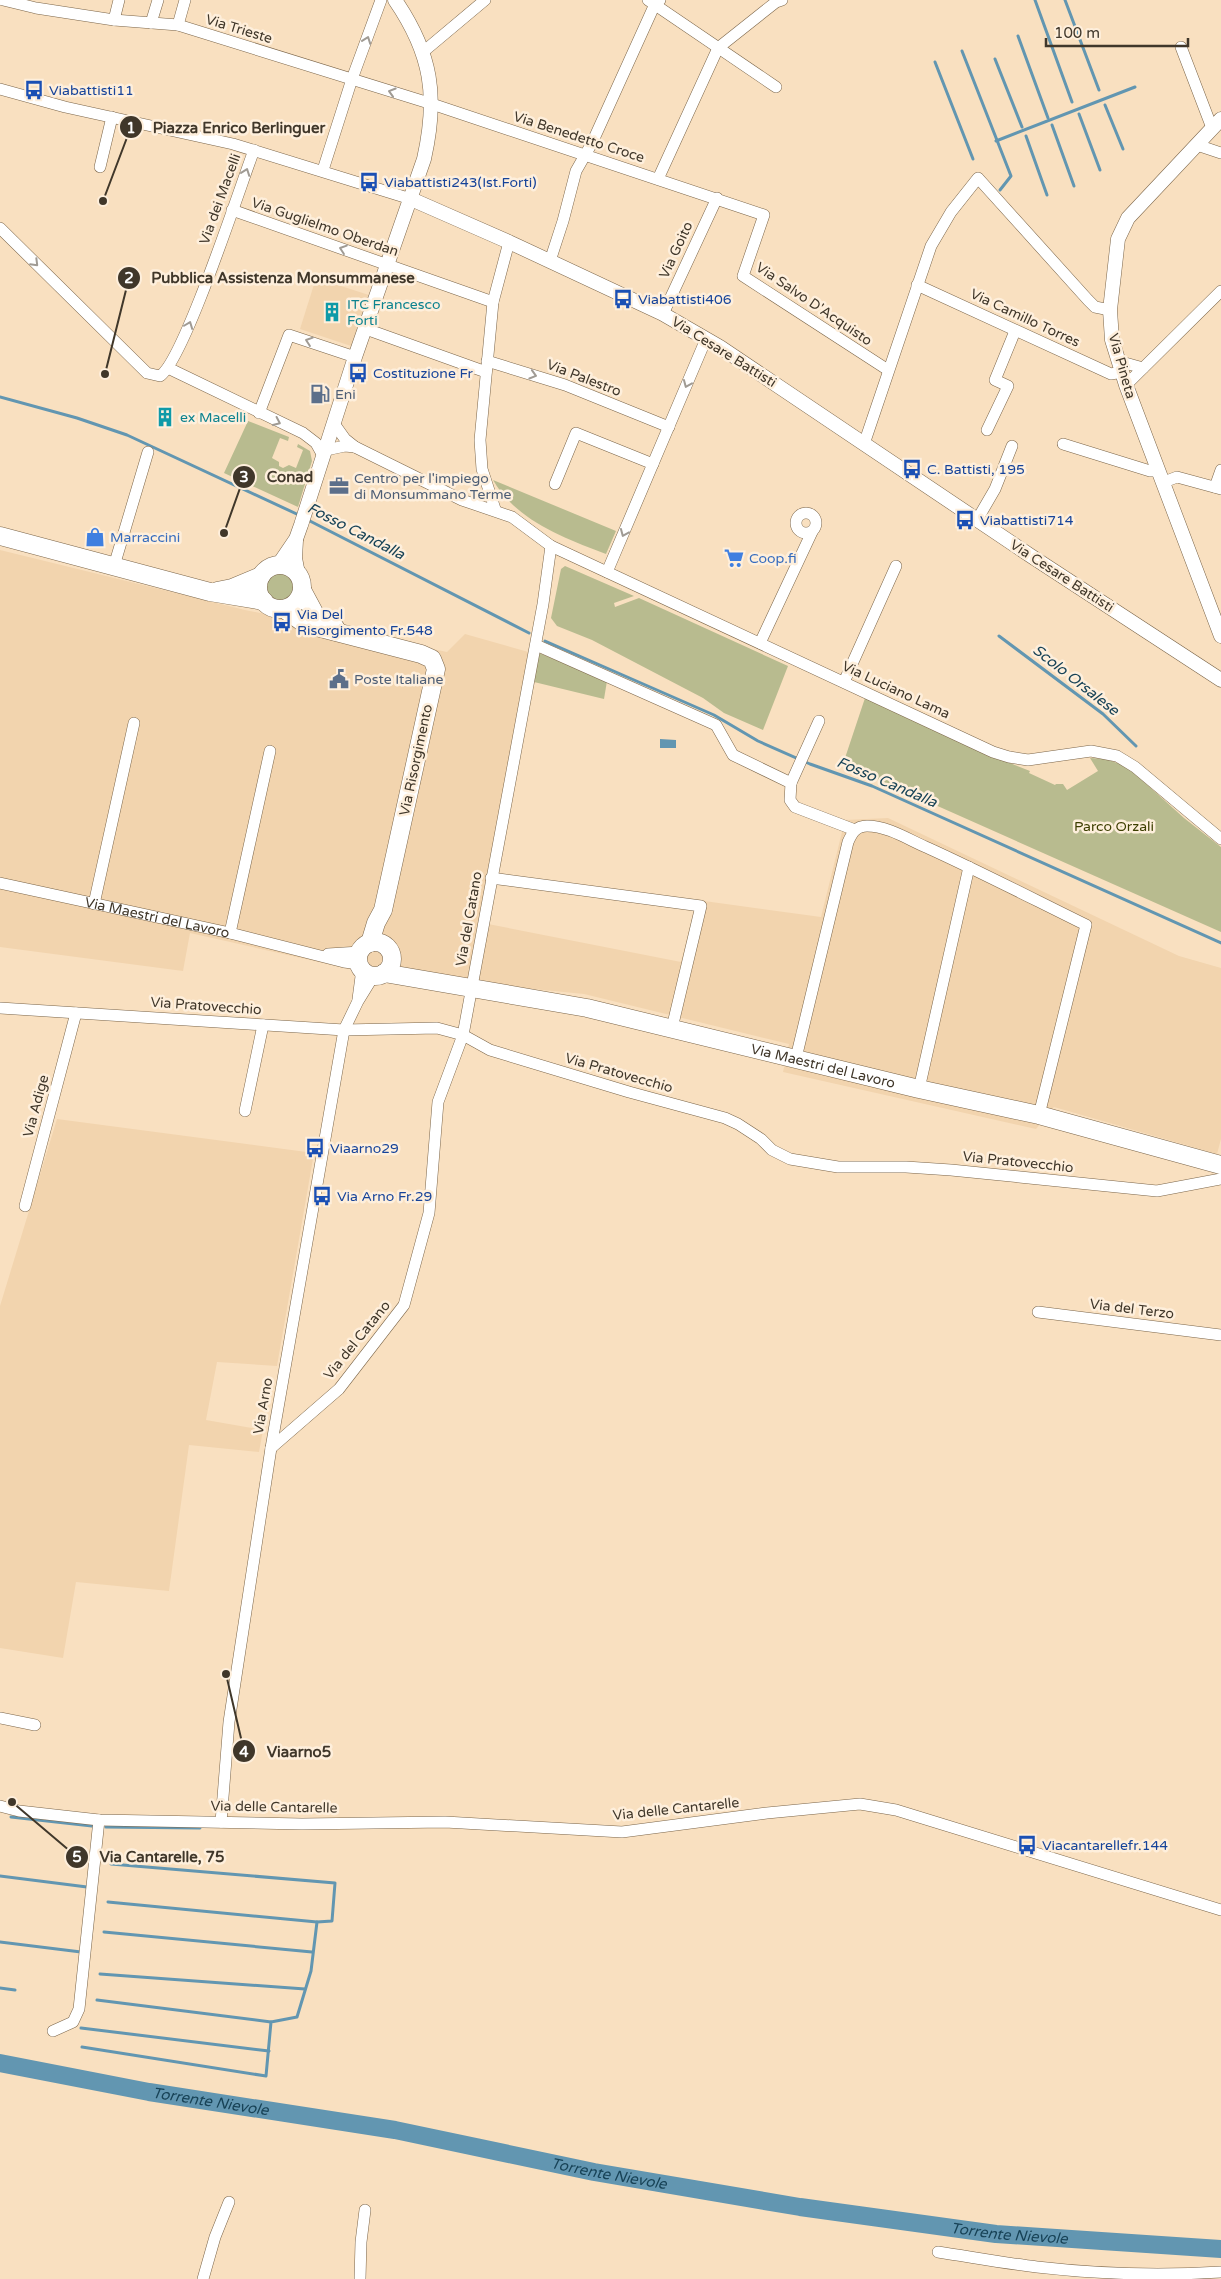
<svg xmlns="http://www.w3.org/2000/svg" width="1221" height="2279" font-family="'Varela Round',sans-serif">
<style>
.built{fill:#f2d4ae}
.green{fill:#b8bb8f}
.water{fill:#6296b1}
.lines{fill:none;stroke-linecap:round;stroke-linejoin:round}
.stream{stroke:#6296b1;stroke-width:3}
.river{stroke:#6296b1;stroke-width:18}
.minor-casing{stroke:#7b6549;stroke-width:12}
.tertiary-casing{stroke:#7b6549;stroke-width:15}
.primary-casing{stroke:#7b6549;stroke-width:19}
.minor{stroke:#fff;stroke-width:11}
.tertiary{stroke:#fff;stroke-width:14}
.primary{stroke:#fff;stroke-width:18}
.oneway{stroke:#a09b94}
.labels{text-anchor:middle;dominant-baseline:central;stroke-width:5;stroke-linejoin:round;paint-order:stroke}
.street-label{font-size:14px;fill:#40372a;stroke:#feefdc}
.transit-label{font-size:14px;fill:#164399;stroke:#feefdc;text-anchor:start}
.culture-label{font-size:14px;fill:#0d838f;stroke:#feefdc;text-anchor:start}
.service-label{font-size:14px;fill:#4e5e75;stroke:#feefdc;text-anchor:start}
.shop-label{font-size:14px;fill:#366cbe;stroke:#feefdc;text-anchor:start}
.park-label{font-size:14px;fill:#3c3e00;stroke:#feefdc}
.water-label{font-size:15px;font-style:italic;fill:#184357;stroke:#feefdc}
.leader{fill:none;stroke:#40372a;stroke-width:2}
.callout-dot{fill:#40372a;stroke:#feefdc;stroke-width:2}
.mark-label{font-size:15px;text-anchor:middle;font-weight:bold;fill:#fff}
.callout-label{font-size:15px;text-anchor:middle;font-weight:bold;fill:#40372a;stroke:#feefdc;stroke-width:5;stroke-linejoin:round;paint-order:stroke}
</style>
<rect width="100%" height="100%" fill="#f9e0c0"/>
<g class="built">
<path d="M316,278L369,295L351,346L300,329Z"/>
<path d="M0,550L245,610L447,652L465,634L539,655L488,924L681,962L697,900L821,917L845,820L888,818L1179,956L1221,968V1139L1217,1154L1054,1107L1036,1129L783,1072L789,1044L584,994L368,973L190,933L183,971L0,947Z"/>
<path d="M57,1119L314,1153L277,1366L217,1362L206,1420L263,1430L259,1452L189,1445L169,1591L76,1582L63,1658L0,1648V1306Z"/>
</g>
<g class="green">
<path d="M248,421L289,437L288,441L280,438L272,458L279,462V466L283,468L289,465L296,468L303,450L297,447L298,444L310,451L312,461L298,507L224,473Z"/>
<path d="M493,480L616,531L606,554C564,538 517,521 493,480Z"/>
<path d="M565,566L634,596L614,603L615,607L639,598L788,666L763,730L724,713L703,698L592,640L557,626L551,618L561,569Z"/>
<circle cx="280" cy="587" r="15"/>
<path d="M539,653L607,681L604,699L534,682Z"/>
<path d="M865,698L970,747L1030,771L1029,773L1055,785L1056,784H1063L1067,790L1098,771L1090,758L1106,759L1120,764L1132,771L1184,818L1221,847V932L843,764Z"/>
</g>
<path class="water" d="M660,739L676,740V748H660Z"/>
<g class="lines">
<g class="stream">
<path d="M1035,0L1072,102"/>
<path d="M1065,0L1099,90"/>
<path d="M1018,36L1048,118"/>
<path d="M962,51L1011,176L1000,190"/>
<path d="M995,59L1022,127"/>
<path d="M935,62L973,159"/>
<path d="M1105,105L1123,149"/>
<path d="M1079,114L1100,170"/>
<path d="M1052,125L1074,186"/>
<path d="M1026,136L1047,195"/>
<path d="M996,141L1135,87"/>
<path d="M0,397L77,418L127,435L301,516"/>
<path d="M306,519L529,633"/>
<path d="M999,636L1103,714L1136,746"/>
<path d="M545,641L714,715L758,741L810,764L872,786L1221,943"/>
<path d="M11,1817L92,1826"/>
<path d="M106,1827L200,1828"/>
<path d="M0,1876L87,1887"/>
<path d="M108,1902L317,1922"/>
<path d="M104,1932L312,1952"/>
<path d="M0,1942L81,1952"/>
<path d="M100,1974L305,1989"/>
<path d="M0,1988L15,1990"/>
<path d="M97,2000L271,2022"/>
<path d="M81,2028L269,2051"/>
<path d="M82,2047L266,2076L271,2022L297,2017L311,1971L317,1922L332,1921L335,1883L111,1864"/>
</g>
<path class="river" id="s1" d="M0,2063L149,2092L395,2130L594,2172L800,2207L996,2234L1221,2249"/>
<defs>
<g id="minor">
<path d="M3,0L36,8L114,20L178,25L432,104L764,215L743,276L888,370"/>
<path d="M648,0L776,87"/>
<path d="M114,20L119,0"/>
<path d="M151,23L158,0"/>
<path d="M178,25L185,0"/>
<path d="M1181,47L1212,128"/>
<path d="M423,52L485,0"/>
<path d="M0,89L65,107L233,144L411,199"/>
<path d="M1197,145L1221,153"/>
<path d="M100,167L112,117"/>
<path d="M323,170L352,79L381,0"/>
<path d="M658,179L718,48L776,2L782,0"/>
<path d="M232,210L493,302"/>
<path d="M0,228L147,373L160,376C184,360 240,187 254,150"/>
<path d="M550,261L563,221L576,171L592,143L655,4L660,0"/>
<path d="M917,285L1111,374L1122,372"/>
<path d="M663,314L717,198"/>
<path d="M366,329L486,372"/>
<path d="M487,361L565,385L669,427"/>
<path d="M1118,361L1143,368"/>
<path d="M168,368L303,433L316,443L321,452"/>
<path d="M1126,385L1221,291"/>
<path d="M259,413L289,335L355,357"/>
<path d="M335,425L345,439L355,447L462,500L512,517L551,546L993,752L1009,757L1028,760L1091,751L1117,756L1135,767L1221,839"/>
<path d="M987,430L1008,386L995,380L1015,331"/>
<path d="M864,444L931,246L951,212L978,178L1088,300L1095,307L1110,310"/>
<path d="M1063,444L1150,471H1159"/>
<path d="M326,450L345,446L355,447"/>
<path d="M1164,482L1177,477L1221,489"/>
<path d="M555,484L576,433L653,464"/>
<path d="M1215,487L1221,470"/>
<path d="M495,509L482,469L480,440L493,302L509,242"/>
<circle cx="806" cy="523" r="10"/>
<path d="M977,520L995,489L1012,446"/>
<path d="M114,566L148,452"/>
<path d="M607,572L706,339"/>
<path d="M760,643L812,532"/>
<path d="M536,645L716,725L733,755L791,783L790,800L795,807L855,830"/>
<path d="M844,682L896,566"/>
<path d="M791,783L819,721"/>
<path d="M491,878L701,906L672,1028"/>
<path id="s2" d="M0,883L230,933L344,962L360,964"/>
<path d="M94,904L134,723"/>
<path d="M230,933L270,751"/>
<path d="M328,954L360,952"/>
<path d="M358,999L362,969"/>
<path d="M0,1008L344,1030L437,1028L463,1035L490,1050L629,1092L725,1118L738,1124L761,1139L772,1150L790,1159L838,1167H906L951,1170L1157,1191L1221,1179"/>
<path d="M796,1058L848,842C852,833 856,826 867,826C888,826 909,840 928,848C981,872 1033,899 1086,925L1039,1115"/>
<path d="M919,1089L969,867"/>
<path d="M245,1111L263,1025"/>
<path d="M25,1206L76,1013"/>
<path d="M1038,1312L1221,1335"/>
<path d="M271,1448L339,1389L404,1305L429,1213L438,1102L463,1035L543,604L551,546"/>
<path d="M0,1718L35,1725"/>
<path d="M0,1806L19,1811L99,1820L302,1824L445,1822L622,1832L767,1813L860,1804L896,1810L1221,1910"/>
<path d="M221,1822L229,1722L271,1448L344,1030L358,1001L374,975"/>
<path d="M53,2031L73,2022L79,2009L99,1820"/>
<path d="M938,2252C971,2257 1004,2263 1037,2267C1098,2274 1160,2276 1221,2272"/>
<path d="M203,2279L215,2237L229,2202"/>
<path d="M360,2279L361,2242L365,2210"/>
</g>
<g id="tertiary">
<path d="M1221,119L1128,218L1118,239L1110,310L1112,340L1126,385L1221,636"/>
<path d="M411,199L509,242L663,314L720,347L1031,556L1221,680"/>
<path d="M296,540L295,558L298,574"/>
<path d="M279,564L296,539L301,525L355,357L424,159C438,97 432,54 395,0"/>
</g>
<g id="primary">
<path d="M0,536L210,592L264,601"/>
<circle cx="280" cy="587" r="22"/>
<path d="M302,590L317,618L335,627"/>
<path d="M217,591L232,588L261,576"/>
<path d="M284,609L305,624L421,654L432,659L436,669L383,910L376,923L370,943"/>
<circle cx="375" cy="959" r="17"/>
<path id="s3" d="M384,973L587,1008L919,1089L1039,1115L1221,1165"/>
</g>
</defs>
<use href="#minor" class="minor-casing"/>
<use href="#tertiary" class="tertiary-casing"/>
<use href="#primary" class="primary-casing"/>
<use href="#minor" class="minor"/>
<use href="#tertiary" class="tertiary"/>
<use href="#primary" class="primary"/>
</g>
<defs><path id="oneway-chevron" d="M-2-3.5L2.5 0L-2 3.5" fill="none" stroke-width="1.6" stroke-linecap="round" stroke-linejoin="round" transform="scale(1.25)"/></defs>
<g class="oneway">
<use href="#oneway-chevron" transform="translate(367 40) rotate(-70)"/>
<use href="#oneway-chevron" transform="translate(392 92) rotate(-163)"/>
<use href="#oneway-chevron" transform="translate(246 172) rotate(-70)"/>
<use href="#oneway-chevron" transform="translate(343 249) rotate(-161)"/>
<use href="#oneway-chevron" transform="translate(35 263) rotate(45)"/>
<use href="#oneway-chevron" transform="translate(189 325) rotate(-69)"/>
<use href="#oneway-chevron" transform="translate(309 341) rotate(-161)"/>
<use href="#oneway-chevron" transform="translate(533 375) rotate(17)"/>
<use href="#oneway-chevron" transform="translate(687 384) rotate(113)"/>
<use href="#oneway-chevron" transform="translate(277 422) rotate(25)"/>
<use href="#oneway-chevron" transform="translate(624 533) rotate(113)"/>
</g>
<defs>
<symbol id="bus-bare" viewBox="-9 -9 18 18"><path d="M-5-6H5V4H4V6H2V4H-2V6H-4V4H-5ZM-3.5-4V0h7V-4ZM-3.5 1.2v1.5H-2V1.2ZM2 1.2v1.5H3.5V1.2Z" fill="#1a4fb4" stroke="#feefdc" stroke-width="2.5" paint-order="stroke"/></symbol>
<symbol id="building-bare" viewBox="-9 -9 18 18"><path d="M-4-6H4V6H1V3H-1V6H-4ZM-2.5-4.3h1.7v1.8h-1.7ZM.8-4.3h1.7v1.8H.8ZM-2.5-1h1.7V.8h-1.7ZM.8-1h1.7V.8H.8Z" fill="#0f9aa8" stroke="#feefdc" stroke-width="2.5" paint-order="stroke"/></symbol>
<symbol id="fuel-bare" viewBox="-9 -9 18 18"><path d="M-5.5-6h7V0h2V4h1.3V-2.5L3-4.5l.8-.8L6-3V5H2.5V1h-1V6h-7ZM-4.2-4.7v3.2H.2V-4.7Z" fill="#5c6f8a" stroke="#feefdc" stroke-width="2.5" paint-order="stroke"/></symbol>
<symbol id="office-bare" viewBox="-9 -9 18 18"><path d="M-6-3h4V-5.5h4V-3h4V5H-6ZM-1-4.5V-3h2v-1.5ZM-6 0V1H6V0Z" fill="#5c6f8a" stroke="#feefdc" stroke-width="2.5" paint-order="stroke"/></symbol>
<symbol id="shop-bare" viewBox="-9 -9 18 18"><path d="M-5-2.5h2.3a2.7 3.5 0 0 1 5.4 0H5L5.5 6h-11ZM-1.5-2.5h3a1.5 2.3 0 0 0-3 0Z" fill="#3f7fe0" stroke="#feefdc" stroke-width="2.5" paint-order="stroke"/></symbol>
<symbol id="supermarket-bare" viewBox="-9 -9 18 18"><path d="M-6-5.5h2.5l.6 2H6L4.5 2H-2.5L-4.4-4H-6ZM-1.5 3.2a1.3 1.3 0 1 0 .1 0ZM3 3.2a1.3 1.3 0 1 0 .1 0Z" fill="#3f7fe0" stroke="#feefdc" stroke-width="2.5" paint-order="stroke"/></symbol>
<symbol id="civic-bare" viewBox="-9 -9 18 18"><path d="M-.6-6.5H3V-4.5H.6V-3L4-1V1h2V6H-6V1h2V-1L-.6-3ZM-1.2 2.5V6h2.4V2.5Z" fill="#5c6f8a" stroke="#feefdc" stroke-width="2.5" paint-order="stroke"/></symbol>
</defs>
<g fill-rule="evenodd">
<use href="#bus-bare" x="20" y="76" width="28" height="28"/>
<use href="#bus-bare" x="355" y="168" width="28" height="28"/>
<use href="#bus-bare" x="609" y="285" width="28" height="28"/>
<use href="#building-bare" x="318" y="298" width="28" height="28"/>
<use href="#bus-bare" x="344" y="359" width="28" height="28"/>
<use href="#fuel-bare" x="306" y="380" width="28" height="28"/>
<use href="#building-bare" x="151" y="403" width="28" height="28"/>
<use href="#bus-bare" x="898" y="455" width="28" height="28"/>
<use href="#office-bare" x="325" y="472" width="28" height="28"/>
<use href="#bus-bare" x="951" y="506" width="28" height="28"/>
<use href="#shop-bare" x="81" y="523" width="28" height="28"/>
<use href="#supermarket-bare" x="720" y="544" width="28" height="28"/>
<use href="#bus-bare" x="268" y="608" width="28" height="28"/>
<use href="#civic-bare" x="325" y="665" width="28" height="28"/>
<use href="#bus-bare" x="301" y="1134" width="28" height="28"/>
<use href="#bus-bare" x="308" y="1182" width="28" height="28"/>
<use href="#bus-bare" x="1013" y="1831" width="28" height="28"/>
</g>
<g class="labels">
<g class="street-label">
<text transform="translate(239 29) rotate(17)">Via Trieste</text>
<text transform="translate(579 137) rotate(18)">Via Benedetto Croce</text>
<text transform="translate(220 199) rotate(-70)">Via dei Macelli</text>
<text transform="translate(325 227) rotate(19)">Via Guglielmo Oberdan</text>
<text transform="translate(676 250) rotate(-65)">Via Goito</text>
<text transform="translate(814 304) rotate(34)">Via Salvo D'Acquisto</text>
<text transform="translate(1025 318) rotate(25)">Via Camillo Torres</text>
<text transform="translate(724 352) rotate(32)">Via Cesare Battisti</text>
<text transform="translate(1122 366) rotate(74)">Via Pineta</text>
<text transform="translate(584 378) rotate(21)">Via Palestro</text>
<text transform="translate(1062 576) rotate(33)">Via Cesare Battisti</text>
<text transform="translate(896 690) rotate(25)">Via Luciano Lama</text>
<text transform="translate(416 760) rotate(-78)">Via Risorgimento</text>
<text stroke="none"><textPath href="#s2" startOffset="161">Via Maestri del Lavoro</textPath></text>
<text transform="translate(469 919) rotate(-80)">Via del Catano</text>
<text transform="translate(206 1006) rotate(4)">Via Pratovecchio</text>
<text stroke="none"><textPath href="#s3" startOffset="449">Via Maestri del Lavoro</textPath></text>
<text transform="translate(619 1073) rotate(16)">Via Pratovecchio</text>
<text transform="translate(36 1106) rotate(-75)">Via Adige</text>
<text transform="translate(1018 1162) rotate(6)">Via Pratovecchio</text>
<text transform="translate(1132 1309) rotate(7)">Via del Terzo</text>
<text transform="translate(357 1340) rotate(-51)">Via del Catano</text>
<text transform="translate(263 1406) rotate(-80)">Via Arno</text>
<text transform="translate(274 1807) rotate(1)">Via delle Cantarelle</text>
<text transform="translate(676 1809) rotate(-6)">Via delle Cantarelle</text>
</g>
<g class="transit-label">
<text x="49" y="90">Viabattisti11</text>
<text x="384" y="182">Viabattisti243(Ist.Forti)</text>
<text x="638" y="299">Viabattisti406</text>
<text x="373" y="373">Costituzione Fr</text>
<text x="927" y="469">C. Battisti, 195</text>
<text x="980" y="520">Viabattisti714</text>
<text x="297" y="614">Via Del<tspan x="297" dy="16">Risorgimento Fr.548</tspan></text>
<text x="330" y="1148">Viaarno29</text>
<text x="337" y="1196">Via Arno Fr.29</text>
<text x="1042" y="1845">Viacantarellefr.144</text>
</g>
<g class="culture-label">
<text x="347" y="304">ITC Francesco<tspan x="347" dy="16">Forti</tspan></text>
<text x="180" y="417">ex Macelli</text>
</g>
<g class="service-label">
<text x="335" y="394">Eni</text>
<text x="354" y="478">Centro per l'impiego<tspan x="354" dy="16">di Monsummano Terme</tspan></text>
<text x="354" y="679">Poste Italiane</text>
</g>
<g class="shop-label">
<text x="110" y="537">Marraccini</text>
<text x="749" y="558">Coop.fi</text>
</g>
<g class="park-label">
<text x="1114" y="826">Parco Orzali</text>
</g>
<g class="water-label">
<text transform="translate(356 531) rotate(27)">Fosso Candalla</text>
<text transform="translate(1076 680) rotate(38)">Scolo Orsalese</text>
<text transform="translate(887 782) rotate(23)">Fosso Candalla</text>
<text stroke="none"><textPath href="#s1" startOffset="214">Torrente Nievole</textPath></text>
<text stroke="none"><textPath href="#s1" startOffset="619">Torrente Nievole</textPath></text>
<text stroke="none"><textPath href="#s1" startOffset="1024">Torrente Nievole</textPath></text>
</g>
</g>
<path class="leader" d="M103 201L131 127M105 374L129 278M224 533L244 477M226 1674L244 1751M12 1802L77 1857"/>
<g class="callout-dot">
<circle cx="103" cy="201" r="5"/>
<circle cx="105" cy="374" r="5"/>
<circle cx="224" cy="533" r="5"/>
<circle cx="226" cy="1674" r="5"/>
<circle cx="12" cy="1802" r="5"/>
<circle cx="131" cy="127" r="12"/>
<circle cx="129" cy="278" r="12"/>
<circle cx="244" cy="477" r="12"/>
<circle cx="244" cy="1751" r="12"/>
<circle cx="77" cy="1857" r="12"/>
</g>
<g class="mark-label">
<text x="131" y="133">1</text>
<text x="129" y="283">2</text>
<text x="244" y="482">3</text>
<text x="244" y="1757">4</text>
<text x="77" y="1862">5</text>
</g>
<g class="callout-label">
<text x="239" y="133">Piazza Enrico Berlinguer</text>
<text x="283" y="283">Pubblica Assistenza Monsummanese</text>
<text x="290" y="482">Conad</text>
<text x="299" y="1757">Viaarno5</text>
<text x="162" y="1862">Via Cantarelle, 75</text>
</g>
<path d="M1046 38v8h142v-8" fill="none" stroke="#40372a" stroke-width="2.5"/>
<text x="1054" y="38" font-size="15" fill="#40372a" stroke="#feefdc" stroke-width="4" paint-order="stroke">100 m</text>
</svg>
